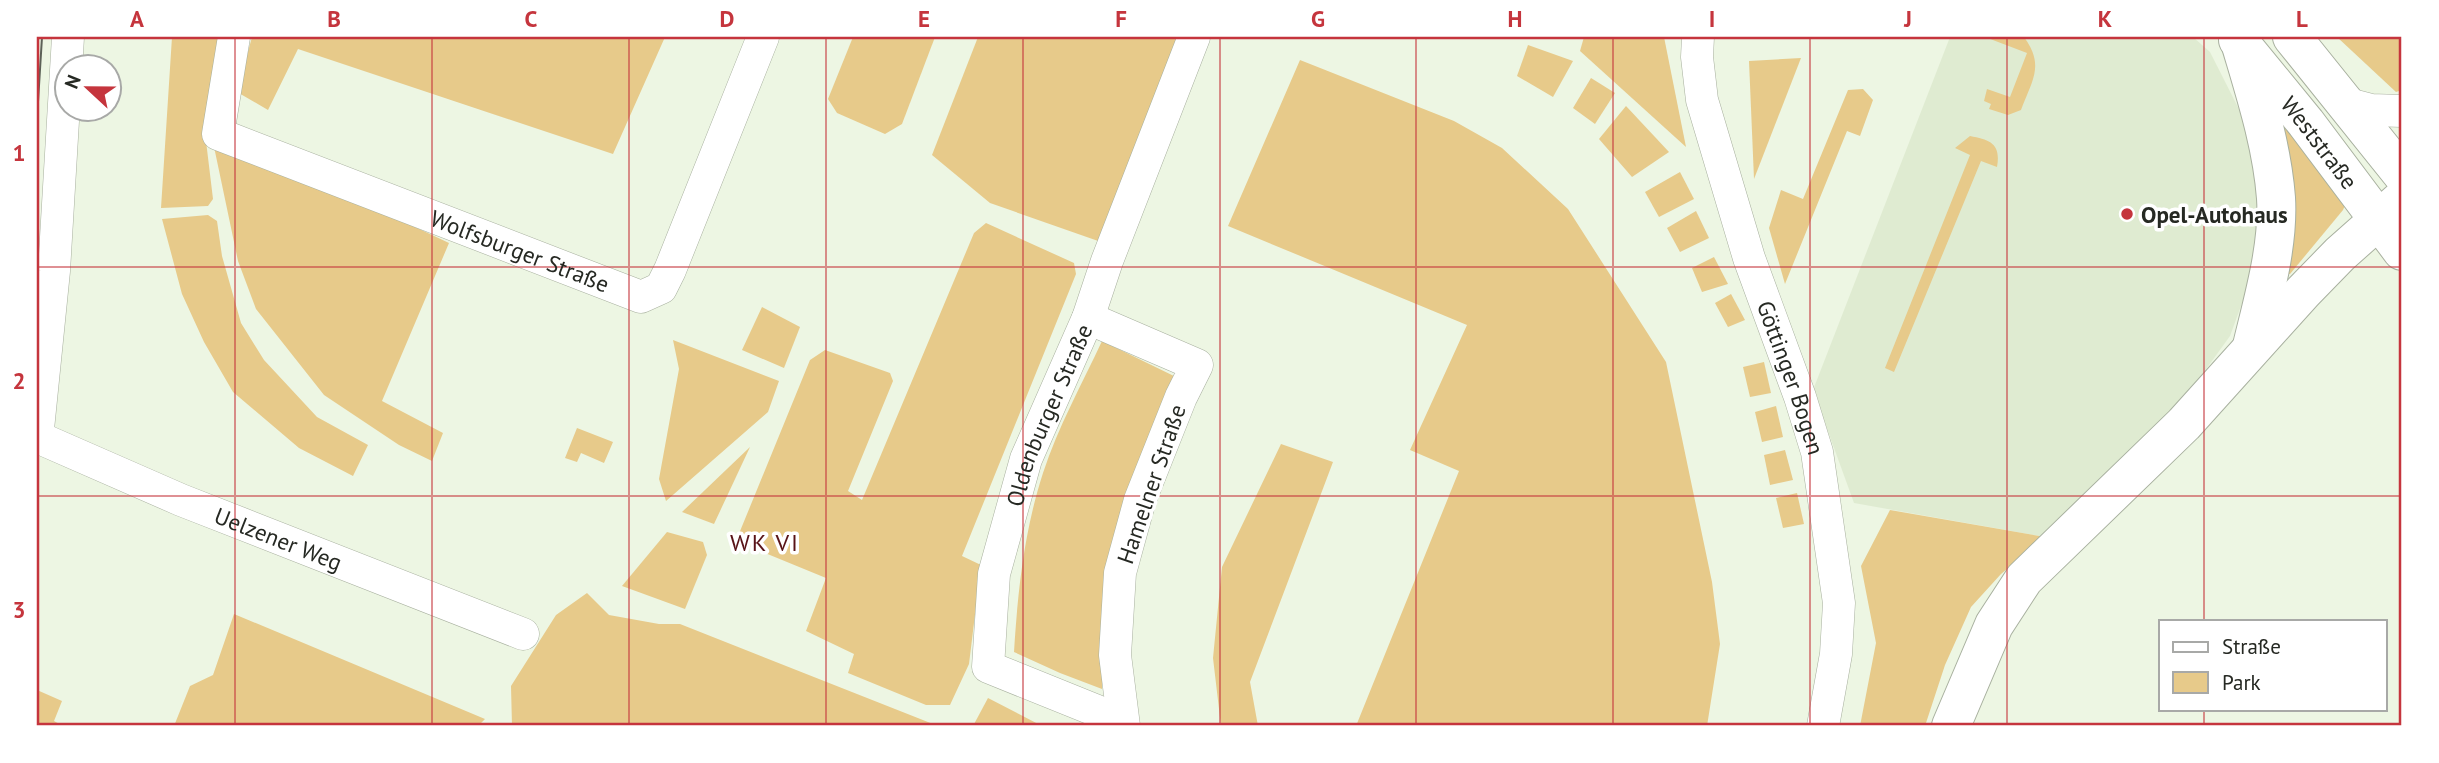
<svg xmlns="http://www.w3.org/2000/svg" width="2439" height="763" font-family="'PT Sans',sans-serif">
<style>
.built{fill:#dfebd1}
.green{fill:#e7ca8a}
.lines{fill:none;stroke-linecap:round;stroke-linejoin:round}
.minor-casing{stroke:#a8b09f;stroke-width:33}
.major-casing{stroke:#a8b09f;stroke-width:40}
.highway-casing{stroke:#a8b09f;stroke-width:40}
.minor{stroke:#fff;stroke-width:32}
.major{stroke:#fff;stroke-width:38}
.highway{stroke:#fff;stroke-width:38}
.tram{stroke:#5c6157;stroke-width:2}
.grid{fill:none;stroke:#c5353d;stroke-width:2;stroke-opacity:0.55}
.poi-dot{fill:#c5353d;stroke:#fff;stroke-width:2.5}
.labels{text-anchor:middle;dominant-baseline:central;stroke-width:7;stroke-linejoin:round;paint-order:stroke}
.street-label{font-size:23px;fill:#262923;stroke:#fff}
.poi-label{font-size:23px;font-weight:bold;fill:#262923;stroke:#fff;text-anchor:start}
.neighbourhood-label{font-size:24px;letter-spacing:2px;fill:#581317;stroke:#fff}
.neatline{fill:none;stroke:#c5353d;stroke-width:2.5}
.grid-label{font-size:23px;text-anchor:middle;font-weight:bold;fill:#c5353d}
</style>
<rect width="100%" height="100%" fill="#edf6e3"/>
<path class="built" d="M1950,37H2193L2210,52L2247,125L2260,177L2259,242L2245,295L2230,336L2173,415L2045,537L1854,503L1813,390Z"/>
<g class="green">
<path d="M172,37H221L206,141L213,199L208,206L161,208Z"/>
<path d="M252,37H665L613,154L298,49L268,110L237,92Z"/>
<path d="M853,37H935L902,124L885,134L837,113L828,99Z"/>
<path d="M978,37H1179L1101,242L990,203L932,155Z"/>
<path d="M1584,37H1664L1686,147L1580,51Z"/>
<path d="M1985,37H2024C2045,66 2032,80 2021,110L2008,115L1989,109L1991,104L1984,101L1987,89L2010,97L2027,53Z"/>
<path d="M2337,37H2402V90L2396,92Z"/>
<path d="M1528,45L1573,61L1553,97L1517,76Z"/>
<path d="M1801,58L1754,179L1749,61Z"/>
<path d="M1300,60L1454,121L1502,148L1568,209L1666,362L1712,582L1720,644L1707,726H1356L1459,471L1410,450L1467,325L1228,226Z"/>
<path d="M1591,78L1615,93L1595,124L1573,108Z"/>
<path d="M1863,89L1873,100L1860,136L1847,131L1785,284L1769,228L1781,190L1803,199L1848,90Z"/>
<path d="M1626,106L1669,152L1632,177L1599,139Z"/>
<path d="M2271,109L2346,203L2343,210L2290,274H2284Z"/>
<path d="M218,134L449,243L382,401L443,433L432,461L399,445L324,395L256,309L238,261L213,142Z"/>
<path d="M1970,136C1991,140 2001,144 1997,167L1981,161L1894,372L1885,368L1970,155L1955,148Z"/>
<path d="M1680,172L1694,199L1659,217L1645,192Z"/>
<path d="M1696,211L1709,238L1680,252L1667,228Z"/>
<path d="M208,215L217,221L222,256L241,323L264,360L317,417L368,445L353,476L299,448L233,392L204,342L182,294L162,219Z"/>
<path d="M986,223L1074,263L1076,274L962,556L981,565L969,664L950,705H926L848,673L854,654L806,631L826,578L736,541L810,360L825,350L890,373L893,381L848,491L862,500L974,233Z"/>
<path d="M1714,257L1728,284L1702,292L1692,268Z"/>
<path d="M1731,294L1745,320L1728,327L1715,303Z"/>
<path d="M762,307L800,327L784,368L742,350Z"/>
<path d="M673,340L779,381L768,412L666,501L659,479L679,369Z"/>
<path d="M1102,341L1178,378L1108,558L1102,611V689L1060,673L1014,652C1018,589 1024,532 1043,473C1058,427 1082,384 1102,341Z"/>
<path d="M1764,362L1771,393L1750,397L1743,367Z"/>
<path d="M1776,406L1783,437L1762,442L1755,412Z"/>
<path d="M577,428L613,442L604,463L581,453L577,462L565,458Z"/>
<path d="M1281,444L1333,462L1250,682L1258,726H1221L1213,658L1222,567Z"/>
<path d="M750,447L714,524L682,512Z"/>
<path d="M1785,450L1793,480L1770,485L1764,455Z"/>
<path d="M1797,493L1804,524L1783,528L1776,498Z"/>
<path d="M1890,510L2045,537L2001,574L1971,607L1945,665L1925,726H1860L1876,643L1861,566Z"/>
<path d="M667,532L703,542L707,555L685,609L622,586Z"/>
<path d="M587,593L609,615L659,624H680L933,724L932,726H512L511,686L556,615Z"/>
<path d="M234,614L485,719L478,726H174L190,686L213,675Z"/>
<path d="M37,690L62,701L54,721L63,726H37Z"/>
<path d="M988,698L1042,726H973Z"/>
</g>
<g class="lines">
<defs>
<g id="minor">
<path id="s1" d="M234,37L218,134L641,297L661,288L670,270L763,37"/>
<path id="s2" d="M1698,37L1697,57L1702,100L1749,258L1800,397L1817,452L1839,603L1836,654L1823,726"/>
<path d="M2348,104L2371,110L2402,111"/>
<path d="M1088,318L1197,365L1181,397L1140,500L1120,573L1115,655L1124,726"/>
<path id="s3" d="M37,437L181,500L523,634"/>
<path d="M37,439L54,271L68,37"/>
<path id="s4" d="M1122,721L988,667L994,574L1026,459L1088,318L1107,261L1194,37"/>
</g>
<g id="major">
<path d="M2292,37L2402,174"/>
<path id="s5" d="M2238,40L2306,123L2402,251"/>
</g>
<g id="highway">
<path d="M2240,42C2255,93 2272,145 2276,198C2279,245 2263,300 2252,346"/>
<path d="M1951,726L1994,625L2024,579L2184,424L2303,292L2340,254L2402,199"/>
</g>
</defs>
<use href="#minor" class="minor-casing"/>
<use href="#major" class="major-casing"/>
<use href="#highway" class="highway-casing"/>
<use href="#minor" class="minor"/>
<use href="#major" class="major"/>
<use href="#highway" class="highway"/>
<path class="tram" d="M37,118L42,37"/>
</g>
<path class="grid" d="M235,37V726M432,37V726M629,37V726M826,37V726M1023,37V726M1220,37V726M1416,37V726M1613,37V726M1810,37V726M2007,37V726M2204,37V621M37,267H2402M37,496H2402M2204,709V726"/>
<circle class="poi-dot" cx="2127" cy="214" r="7"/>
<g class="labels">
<g class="street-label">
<text stroke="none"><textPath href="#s5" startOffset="131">Weststraße</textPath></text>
<text stroke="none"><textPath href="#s1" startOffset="422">Wolfsburger Straße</textPath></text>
<text stroke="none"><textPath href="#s2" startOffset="355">Göttinger Bogen</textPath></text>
<text stroke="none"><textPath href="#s4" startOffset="406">Oldenburger Straße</textPath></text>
<text transform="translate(1151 484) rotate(-71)">Hamelner Straße</text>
<text stroke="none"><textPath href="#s3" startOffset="262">Uelzener Weg</textPath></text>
</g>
<g class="poi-label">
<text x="2141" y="214">Opel-Autohaus</text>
</g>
<g class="neighbourhood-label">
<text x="765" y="542">WK VI</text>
</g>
</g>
<rect width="2439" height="763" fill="none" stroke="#ffffff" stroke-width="77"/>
<rect x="2159" y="620" width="228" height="91" fill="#ffffff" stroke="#a8a9a7" stroke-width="2"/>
<rect x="2173" y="642" width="35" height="10" fill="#ffffff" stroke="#a8a9a7" stroke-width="2"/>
<text x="2222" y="654" font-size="21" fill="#262923">Straße</text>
<rect x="2173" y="672" width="35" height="21" fill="#e7ca8a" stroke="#a8a9a7" stroke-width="2"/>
<text x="2222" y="690" font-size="21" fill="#262923">Park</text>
<g transform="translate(88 88) rotate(292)"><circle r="33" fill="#ffffff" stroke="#a8a9a7" stroke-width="2"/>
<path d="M0-5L12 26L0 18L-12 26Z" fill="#c5353d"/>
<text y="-10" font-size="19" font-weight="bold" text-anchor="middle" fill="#262923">N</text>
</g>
<rect x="38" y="38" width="2362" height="686" class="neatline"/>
<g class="grid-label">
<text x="137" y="27">A</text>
<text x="334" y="27">B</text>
<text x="531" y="27">C</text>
<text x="727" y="27">D</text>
<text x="924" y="27">E</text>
<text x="1121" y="27">F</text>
<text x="1318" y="27">G</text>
<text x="1515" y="27">H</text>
<text x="1712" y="27">I</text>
<text x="1908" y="27">J</text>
<text x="2105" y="27">K</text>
<text x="2302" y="27">L</text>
<text x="19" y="161">1</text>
<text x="19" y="389">2</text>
<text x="19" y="618">3</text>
</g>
</svg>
